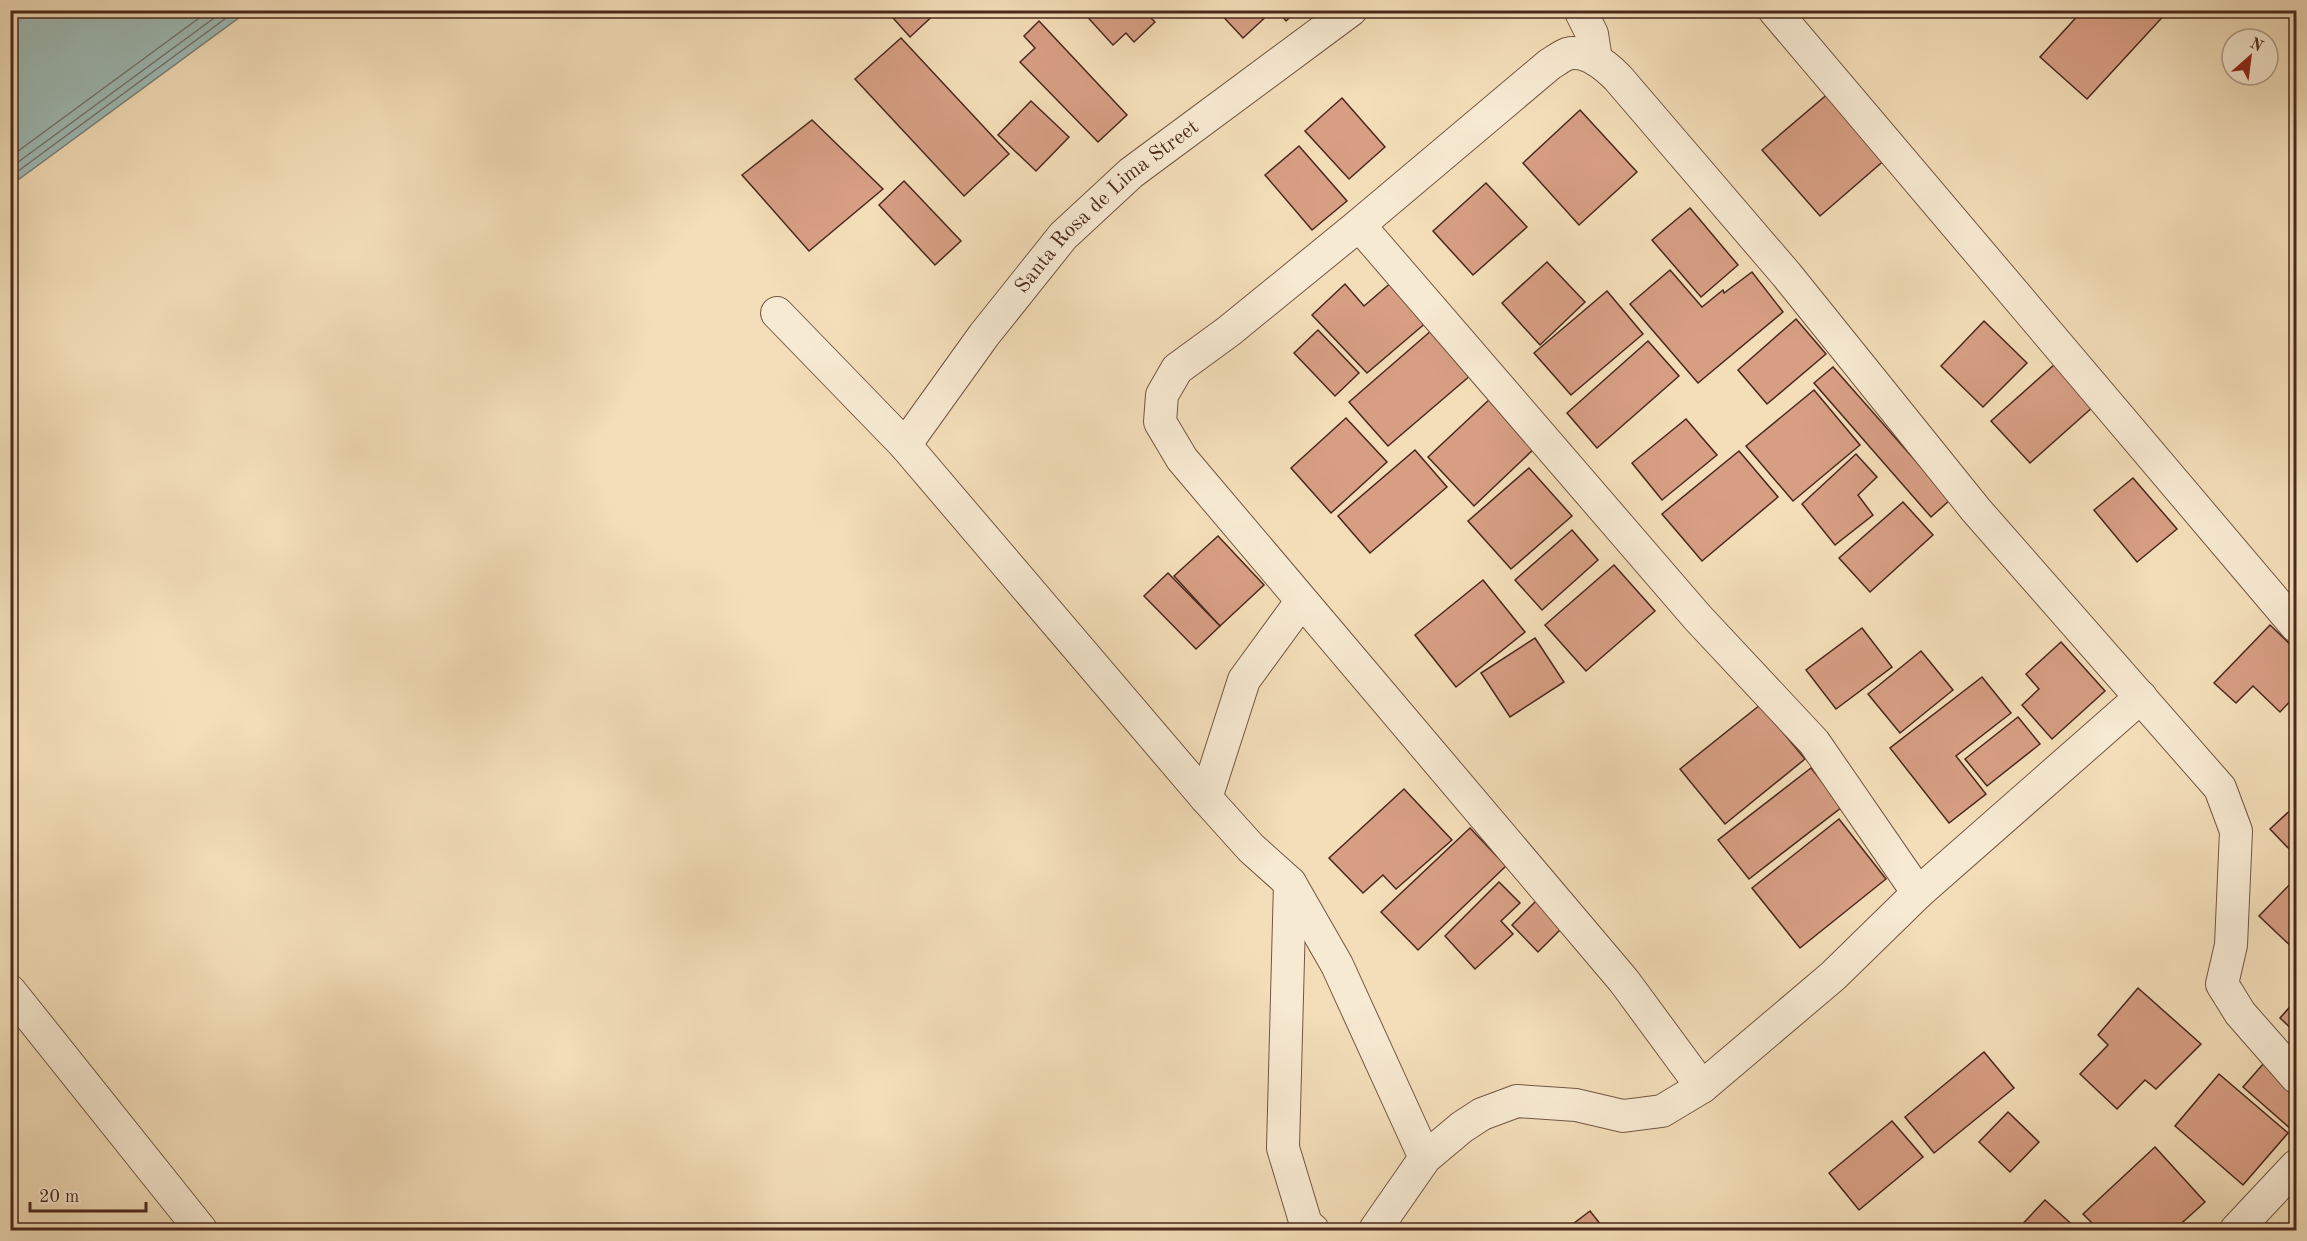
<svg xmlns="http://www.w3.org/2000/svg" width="2307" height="1241" font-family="'Old Standard TT',serif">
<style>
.water{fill:#9dbbb7;stroke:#7c8179;stroke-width:1.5}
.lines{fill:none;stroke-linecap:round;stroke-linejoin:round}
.shore{stroke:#74726a;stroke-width:1.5}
.building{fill:#d79e84;stroke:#4a291c;stroke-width:1.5}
.street-casing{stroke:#745643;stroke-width:34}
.street{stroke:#f7ead2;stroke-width:32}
.labels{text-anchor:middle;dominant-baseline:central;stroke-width:4.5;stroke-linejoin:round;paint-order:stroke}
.street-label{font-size:21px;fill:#4a291c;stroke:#f7ead2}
</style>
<rect width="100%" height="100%" fill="#f3deb9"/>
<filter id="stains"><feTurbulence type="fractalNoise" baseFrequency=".00333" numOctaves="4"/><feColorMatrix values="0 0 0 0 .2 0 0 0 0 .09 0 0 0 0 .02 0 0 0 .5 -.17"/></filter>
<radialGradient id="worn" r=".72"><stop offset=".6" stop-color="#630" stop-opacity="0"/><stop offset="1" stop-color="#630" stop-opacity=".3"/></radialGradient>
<path class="water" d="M11,10H248V11L11,185Z"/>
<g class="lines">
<g class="shore">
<path d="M10,157L210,10"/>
<path d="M10,168L225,10"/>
<path d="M10,177L237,10"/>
</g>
</g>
<g class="building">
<path d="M886,10H939L910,37Z"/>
<path d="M1081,10H1151L1147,14L1155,22L1134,42L1126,33L1113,45Z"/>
<path d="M1217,10H1273L1243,38Z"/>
<path d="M1277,10H1298L1286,21Z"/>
<path d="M2083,10H2169L2087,99L2040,57Z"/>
<path d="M1039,21L1127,115L1098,142L1020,62L1035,48L1024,36Z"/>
<path d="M901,38L1009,154L964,196L855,79Z"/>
<path d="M1830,92L1887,158L1820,216L1762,150Z"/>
<path d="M1342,98L1385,147L1349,179L1305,131Z"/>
<path d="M1031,101L1069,137L1036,171L998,135Z"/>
<path d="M1580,110L1637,172L1579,225L1523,163Z"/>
<path d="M812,120L883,189L809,251L742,175Z"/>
<path d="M1299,146L1347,201L1312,230L1265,175Z"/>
<path d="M904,181L961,241L935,265L879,205Z"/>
<path d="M1486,183L1527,227L1473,275L1433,231Z"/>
<path d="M1690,208L1738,265L1701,297L1652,240Z"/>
<path d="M1547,262L1585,302L1540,345L1502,303Z"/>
<path d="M1670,270L1702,307L1723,290L1724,293L1752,272L1783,312L1698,383L1630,304Z"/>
<path d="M1393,281L1428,321L1367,373L1312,315L1345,284L1364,306Z"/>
<path d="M1607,291L1643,334L1571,395L1534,353Z"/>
<path d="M1796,319L1826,354L1767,404L1738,370Z"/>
<path d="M1984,321L2027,363L1983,407L1941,366Z"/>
<path d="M1318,330L1359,373L1335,396L1294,353Z"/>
<path d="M1432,330L1471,375L1388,446L1349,402Z"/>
<path d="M1648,341L1679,376L1597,448L1567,413Z"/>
<path d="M2055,364L2094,406L2030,463L1991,421Z"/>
<path d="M1833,367L1950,500L1931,517L1814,383Z"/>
<path d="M1814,390L1860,445L1793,501L1746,446Z"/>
<path d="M1492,397L1538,445L1474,506L1428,457Z"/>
<path d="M1346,418L1387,462L1331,513L1291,468Z"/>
<path d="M1686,419L1717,455L1662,500L1632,463Z"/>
<path d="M1415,450L1447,487L1370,553L1338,516Z"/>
<path d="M1739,451L1778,497L1702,561L1662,514Z"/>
<path d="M1856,454L1877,477L1858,495L1873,515L1835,545L1802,504Z"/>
<path d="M1529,468L1572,516L1511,569L1468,521Z"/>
<path d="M2133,478L2177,529L2137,562L2094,510Z"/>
<path d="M1903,502L1933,535L1870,592L1839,558Z"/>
<path d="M1572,530L1598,560L1542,610L1515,580Z"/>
<path d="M1218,536L1264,585L1220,626L1174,576Z"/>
<path d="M1614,565L1655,611L1586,671L1545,625Z"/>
<path d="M1168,573L1220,626L1196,649L1144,596Z"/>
<path d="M1483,580L1525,632L1456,687L1415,635Z"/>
<path d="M2270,625L2296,650V695L2280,712L2253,686L2236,703L2214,683Z"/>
<path d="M1862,628L1892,667L1836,709L1806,670Z"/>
<path d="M1535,638L1564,682L1510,717L1481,673Z"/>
<path d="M2061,642L2105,691L2052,739L2022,705L2039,689L2026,674Z"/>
<path d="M1921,651L1953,690L1900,733L1868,694Z"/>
<path d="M1982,677L2011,713L1956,756L1986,794L1949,823L1890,748Z"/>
<path d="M1760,705L1805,759L1725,824L1680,769Z"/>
<path d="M2018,717L2040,744L1987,786L1965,759Z"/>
<path d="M1811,768L1842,807L1749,879L1718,840Z"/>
<path d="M1404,789L1452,840L1396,889L1383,875L1363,893L1329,858Z"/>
<path d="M2296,805V848L2292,852L2270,829Z"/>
<path d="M1839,819L1886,879L1800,948L1752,888Z"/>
<path d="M1470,828L1506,866L1418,950L1381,912Z"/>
<path d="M2296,878V951L2259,916Z"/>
<path d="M1499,882L1520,903L1501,921L1513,934L1475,969L1445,936Z"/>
<path d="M1540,897L1566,924L1538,952L1512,925Z"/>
<path d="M2138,988L2201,1044L2156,1089L2145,1080L2117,1109L2080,1074L2108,1045L2098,1035Z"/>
<path d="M2296,1000V1033L2280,1018Z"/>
<path d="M1984,1052L2014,1088L1934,1153L1905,1117Z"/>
<path d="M2264,1063L2296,1091V1127L2293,1131L2243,1087Z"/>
<path d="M2219,1074L2288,1133L2243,1185L2175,1126Z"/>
<path d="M2008,1112L2039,1142L2010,1172L1979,1142Z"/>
<path d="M1892,1121L1923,1157L1859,1210L1829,1173Z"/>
<path d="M2155,1147L2205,1202L2174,1230H2099L2083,1214Z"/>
<path d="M2045,1200L2078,1230H2017Z"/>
<path d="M1590,1211L1605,1230H1565Z"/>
<path d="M1617,1224L1623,1230H1611Z"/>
</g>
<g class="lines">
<defs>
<g id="street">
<path d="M1580,10L1592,34L1596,60"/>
<path d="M1774,10L2296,626"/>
<path d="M1359,225L1698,618L1814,742L1918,893"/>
<path d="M777,313L905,445L1206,798L1251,848L1290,883L1337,965L1425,1158"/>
<path id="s1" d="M905,445L984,335L1063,236L1131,173L1351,10"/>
<path d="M1206,798L1244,680L1301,602"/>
<path d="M1290,883L1283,1148L1306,1224L1313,1230"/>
<path d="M10,991L201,1230"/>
<path d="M1702,1087L1624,981L1182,459L1160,422L1162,395L1177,369L1229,331L1359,225L1550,64C1555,61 1562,56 1567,54C1586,49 1606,66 1618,78L1786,274L1976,510L2220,788L2236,831L2231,945L2222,984L2240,1013L2296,1077"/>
<path d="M1375,1230L1425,1158L1462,1127L1482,1114L1517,1101L1576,1105L1623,1116L1662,1111L1702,1087L1833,976L1918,893L2141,697"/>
<path d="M2236,1230L2296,1166"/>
</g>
</defs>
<use href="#street" class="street-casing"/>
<use href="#street" class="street"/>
</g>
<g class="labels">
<g class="street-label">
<text stroke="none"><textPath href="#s1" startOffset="314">Santa Rosa de Lima Street</textPath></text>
</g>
</g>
<rect width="2307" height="1241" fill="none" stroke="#f3deb9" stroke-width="36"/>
<rect x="12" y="12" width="2283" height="1217" fill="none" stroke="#4a291c" stroke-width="3"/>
<rect x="18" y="18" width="2271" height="1205" fill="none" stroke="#4a291c" stroke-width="1.5"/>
<g transform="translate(2250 57) rotate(28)"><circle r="28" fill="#f7ead2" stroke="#b29d89" stroke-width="1.5"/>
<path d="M0-4.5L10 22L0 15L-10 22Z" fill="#8f2418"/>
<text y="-9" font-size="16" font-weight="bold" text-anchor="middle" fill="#4a291c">N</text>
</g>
<path d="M30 1202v9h116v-9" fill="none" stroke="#4a291c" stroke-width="3"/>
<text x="39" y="1202" font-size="18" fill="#4a291c" stroke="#f7ead2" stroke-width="4.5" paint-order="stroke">20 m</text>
<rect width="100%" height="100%" filter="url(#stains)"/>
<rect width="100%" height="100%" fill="url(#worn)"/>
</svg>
